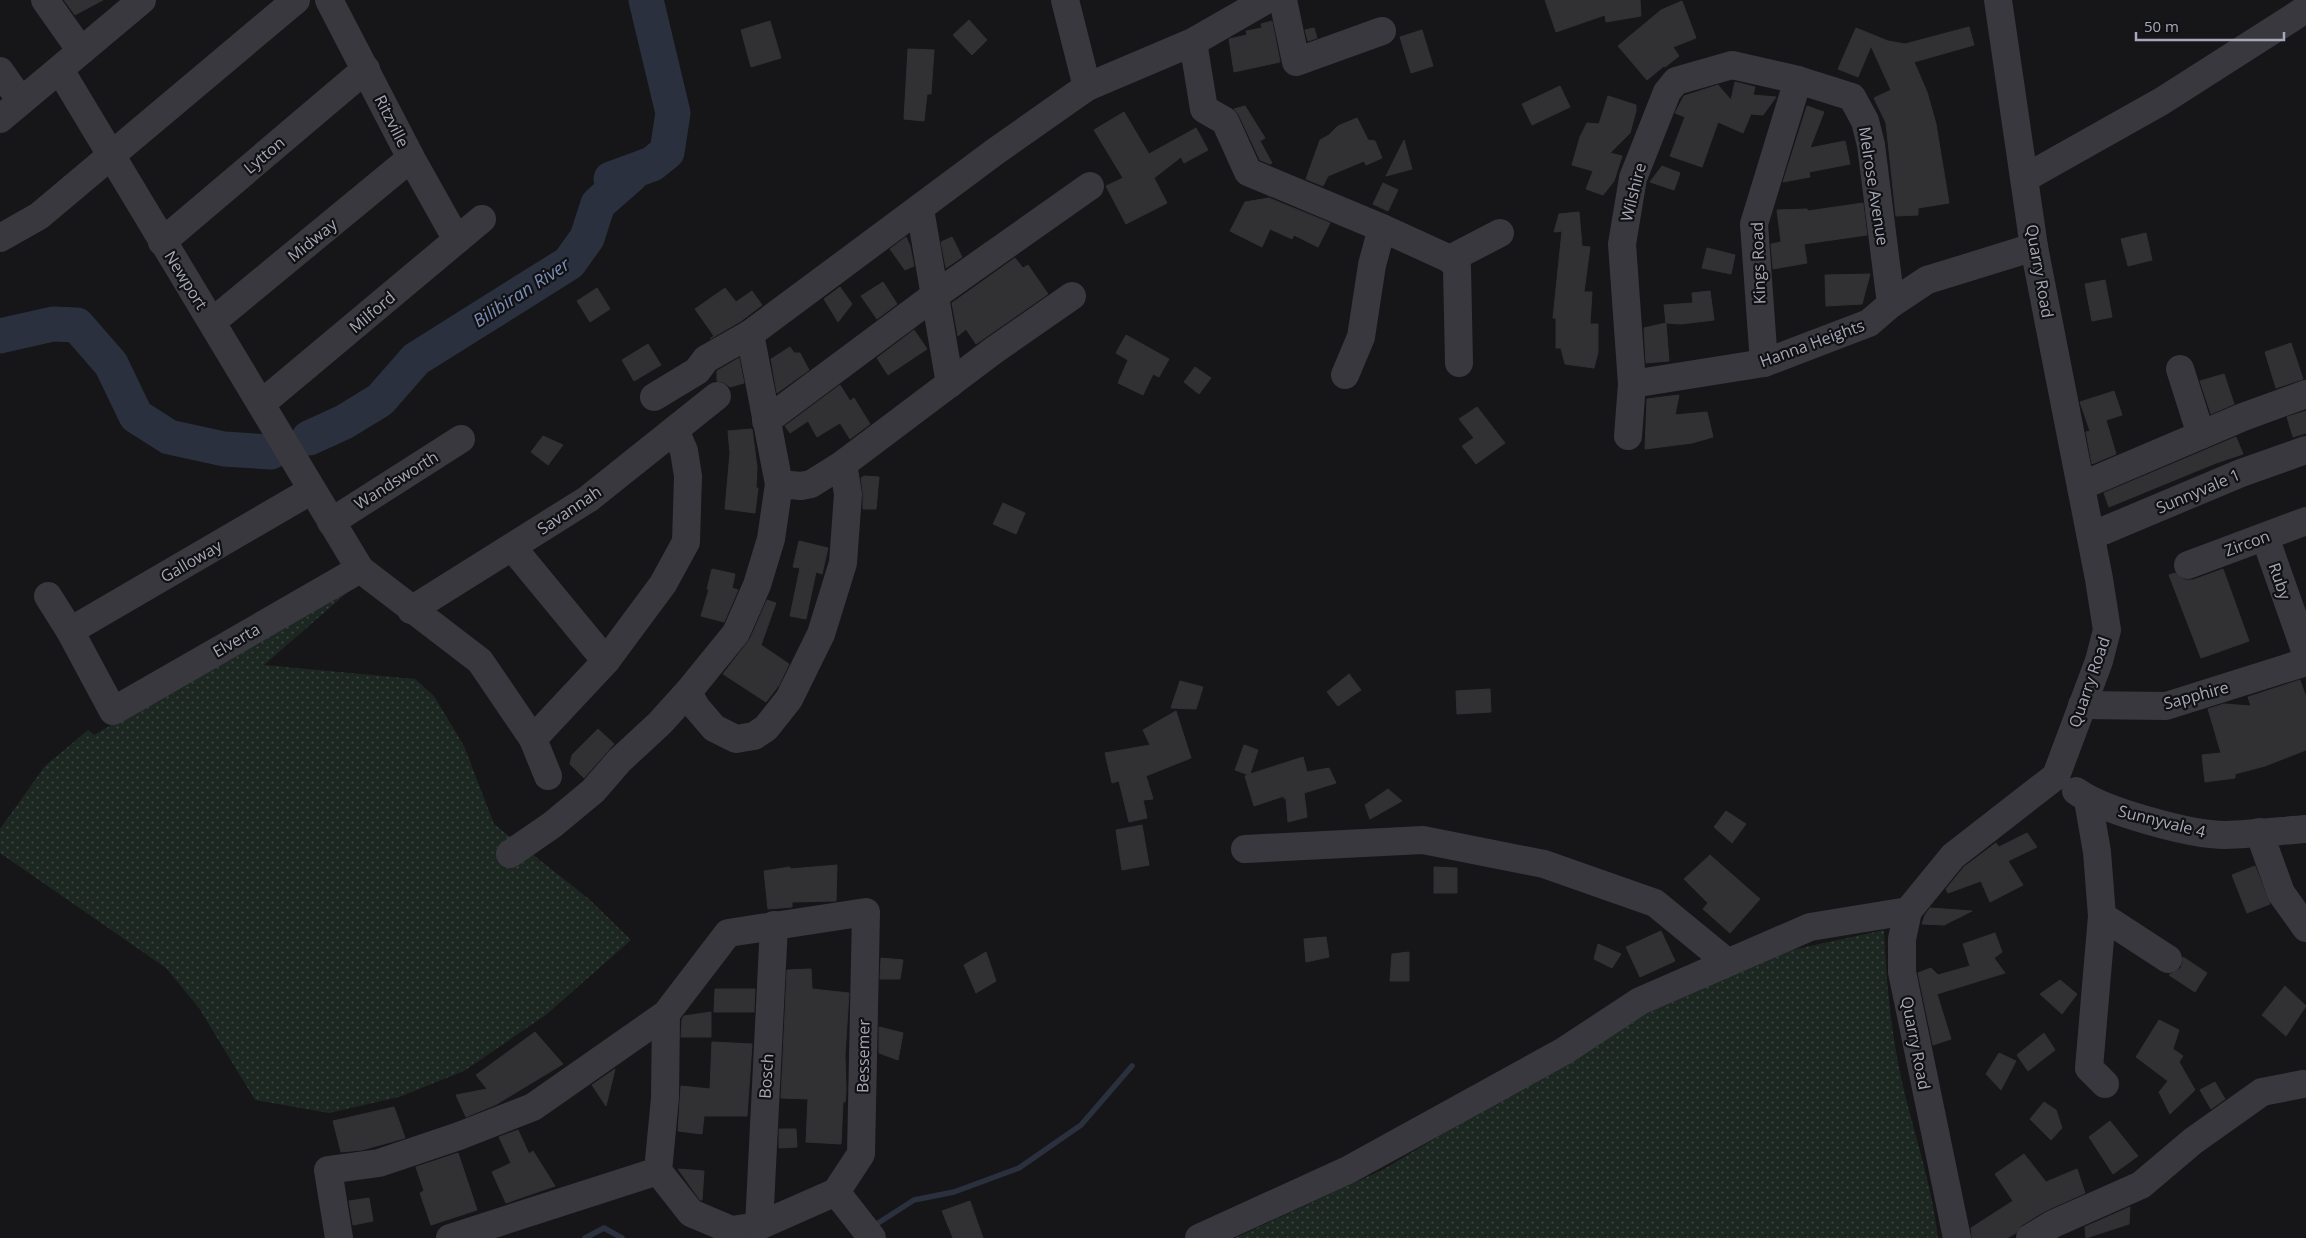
<svg xmlns="http://www.w3.org/2000/svg" width="2306" height="1238" font-family="'Open Sans',sans-serif">
<style>
.grass{fill:url(#grass-dots)}
.lines{fill:none;stroke-linecap:round;stroke-linejoin:round}
.stream{stroke:#2a303d;stroke-width:5.5}
.river{stroke:#2a303d;stroke-width:35}
.building{fill:#313134;stroke:#313034}
.minor{stroke:#39383f;stroke-width:28}
.labels{text-anchor:middle;dominant-baseline:central;stroke-width:4.5;stroke-linejoin:round;paint-order:stroke}
.street-label{font-size:16px;fill:#a6a8b9;stroke:#111113}
.water-label{font-size:18px;font-style:italic;fill:#7a8cb8;stroke:#111113}
</style>
<defs>
<pattern id="grass-dots" width="8" height="8" patternUnits="userSpaceOnUse" patternTransform="scale(1.25)"><rect width="8" height="8" fill="#1d2721"/><path d="M2 2h.1M6 6h.1" fill="none" stroke="#3b443f" stroke-width="1.8" stroke-linecap="round"/></pattern>
</defs>
<rect width="100%" height="100%" fill="#161618"/>
<g class="grass">
<path d="M357,584L264,665L415,679L434,696L464,746L494,824L589,899L631,940L547,1014L464,1071L399,1097L329,1113L255,1100L199,1008L166,968L0,853V829L45,766L88,730L94,735Z"/>
<path d="M1884,930C1886,981 1891,1032 1902,1082C1914,1134 1932,1185 1938,1238H1235L1384,1169L1611,1033L1650,1004L1792,950Z"/>
</g>
<g class="lines">
<g class="stream">
<path d="M872,1227L914,1200L954,1192L1019,1168L1081,1125L1132,1066"/>
<path d="M585,1238L604,1228L622,1238"/>
</g>
<g class="river">
<path d="M611,179L652,164L667,152L673,113L646,0"/>
<path d="M0,336L53,324L77,325L111,364L136,416L169,437L224,449L271,452"/>
<path d="M309,438L344,422L380,400L416,359L569,263L587,238L598,204L631,175"/>
</g>
</g>
<g class="building">
<path d="M64,0H103L75,15Z"/>
<path d="M1545,0H1640L1641,16L1606,22L1605,15L1556,32Z"/>
<path d="M1682,1L1696,38L1673,47L1679,56L1665,67L1664,66L1647,80L1618,46L1661,10Z"/>
<path d="M969,20L987,40L972,55L953,35Z"/>
<path d="M770,21L781,58L751,67L741,30Z"/>
<path d="M1272,21L1280,62L1234,72L1229,39L1247,35L1246,31L1262,28L1261,24Z"/>
<path d="M1969,27L1974,45L1914,62L1927,92L1936,124L1949,203L1918,208V215L1896,216L1886,123L1874,98L1891,90L1871,46L1858,77L1838,69L1856,28L1888,41L1905,44Z"/>
<path d="M1314,28L1317,38L1308,41L1305,30Z"/>
<path d="M1422,30L1433,66L1411,73L1400,37Z"/>
<path d="M908,49L934,50L931,94H927L924,121L904,119Z"/>
<path d="M1735,82L1755,87L1753,95L1776,97L1763,115L1751,114L1743,133L1718,122L1702,167L1670,156L1685,117L1675,113L1684,96L1718,85L1731,100Z"/>
<path d="M1560,86L1570,107L1532,125L1522,104Z"/>
<path d="M1608,96L1636,105V111L1630,133L1610,153L1622,156L1614,181L1603,195L1586,189L1593,171L1572,165L1580,137L1587,123L1599,124Z"/>
<path d="M1245,106L1265,138L1260,141L1272,163L1270,164L1260,160L1239,115L1234,109Z"/>
<path d="M1807,106L1824,112L1810,148L1845,141L1850,164L1809,172L1810,177L1783,182Z"/>
<path d="M1124,112L1149,154L1196,128L1208,150L1184,163L1181,157L1154,178L1167,203L1126,224L1106,186L1123,178L1094,130Z"/>
<path d="M1357,118L1368,140L1375,141L1382,158L1366,165L1364,161L1328,176L1323,186L1306,179L1320,140L1329,135L1338,126Z"/>
<path d="M1404,140L1412,169L1386,176Z"/>
<path d="M1662,166L1680,173L1674,190L1650,182Z"/>
<path d="M1383,183L1398,190L1388,211L1373,204Z"/>
<path d="M1269,198L1330,223L1318,247L1294,235L1292,239L1270,229L1262,247L1230,231L1245,202Z"/>
<path d="M1863,203L1867,235L1804,244L1807,263L1773,269L1771,244L1781,242L1777,210L1807,209L1808,211Z"/>
<path d="M1579,212L1582,246L1590,247L1584,292H1592L1590,324H1598V352L1594,368L1565,364L1561,348H1556V318H1553L1562,231L1554,232L1559,214Z"/>
<path d="M2146,233L2152,260L2128,266L2121,239Z"/>
<path d="M906,237L910,246L914,266L905,270L890,249Z"/>
<path d="M952,237L962,257L946,268L941,242Z"/>
<path d="M1707,248L1735,255L1731,274L1702,268Z"/>
<path d="M1015,258L1023,268L1028,265L1048,294L976,344L966,329L958,336L952,303Z"/>
<path d="M1870,274L1862,304L1826,306L1825,275Z"/>
<path d="M2105,280L2112,317L2092,321L2085,284Z"/>
<path d="M883,282L897,304L877,319L861,296Z"/>
<path d="M840,287L852,304L838,322L824,299Z"/>
<path d="M597,288L610,309L590,322L577,301Z"/>
<path d="M725,288L736,302L752,291L762,305L741,321L710,339L714,336L695,309Z"/>
<path d="M1710,291L1714,320L1681,324L1666,323L1664,305L1693,303L1692,293Z"/>
<path d="M1666,323L1669,361L1646,363L1644,328Z"/>
<path d="M914,330L927,349L888,375L877,358Z"/>
<path d="M1126,335L1169,359L1159,377L1153,374L1143,395L1118,383L1128,360L1116,353Z"/>
<path d="M2291,343L2303,379L2276,388L2265,352Z"/>
<path d="M648,344L661,365L634,381L622,360Z"/>
<path d="M790,347L794,353H800L809,370L777,393L771,359Z"/>
<path d="M739,358L744,383L730,387L723,382L717,381V371Z"/>
<path d="M1195,367L1211,378L1199,394L1184,382Z"/>
<path d="M2224,374L2234,404L2211,414L2200,381Z"/>
<path d="M840,385L850,401L854,398L870,424L850,439L840,423L817,437L808,421L790,433L785,426Z"/>
<path d="M2114,391L2122,415L2106,420L2116,454L2092,464L2086,432L2090,431L2080,402Z"/>
<path d="M1679,395L1675,415L1707,412L1713,437L1692,443L1645,449L1647,399Z"/>
<path d="M1477,407L1505,443L1476,464L1462,446L1474,438L1459,419Z"/>
<path d="M2306,411V433L2293,437L2287,417Z"/>
<path d="M752,429L757,467L756,488H758L755,513L725,509L730,453L728,431Z"/>
<path d="M543,436L563,445L548,465L531,452Z"/>
<path d="M2236,437L2243,454L2216,463L2109,507L2104,493Z"/>
<path d="M864,476L879,477L876,509H863V492L861,478Z"/>
<path d="M1003,503L1025,513L1016,534L993,524Z"/>
<path d="M799,541L828,548L822,574L816,572L806,619L790,616L800,568L793,567Z"/>
<path d="M712,569L735,574L732,588L738,590L724,622L701,616L709,589H707Z"/>
<path d="M2223,569L2249,641L2201,658L2169,575L2175,573L2185,580H2193Z"/>
<path d="M767,600L776,603L761,645L789,664L779,685L766,702L723,674L750,639Z"/>
<path d="M1349,674L1361,690L1338,706L1327,692Z"/>
<path d="M2300,680L2306,697V750L2265,766L2235,774V778L2205,782L2202,755L2221,753L2208,709L2224,704L2251,706L2248,697Z"/>
<path d="M1180,681L1203,687L1196,709L1171,708Z"/>
<path d="M1490,689L1491,712L1457,714L1456,691Z"/>
<path d="M1176,711L1191,758L1146,776L1153,799L1143,800L1147,818L1129,822L1119,781L1112,783L1105,753L1150,745L1143,730Z"/>
<path d="M598,729L614,744L584,778L570,764L572,755Z"/>
<path d="M1244,745L1258,750L1250,774L1303,757L1307,772L1329,768L1336,783L1304,793L1307,817L1288,822L1286,798L1284,799V796L1254,806L1245,776L1249,775L1235,770Z"/>
<path d="M1388,789L1402,801L1370,819L1365,805Z"/>
<path d="M1726,811L1746,824L1732,843L1714,827Z"/>
<path d="M1142,825L1149,865L1122,870L1116,830Z"/>
<path d="M2027,833L2037,847L2008,861L2023,885L1990,902L1981,881L1948,893L1946,889L1964,867L1996,843L1999,847Z"/>
<path d="M1710,855L1760,899L1730,933L1703,909L1708,903L1684,879Z"/>
<path d="M837,865L836,901L792,902V907L768,909L764,871L790,867V869Z"/>
<path d="M2255,866L2270,904L2247,913L2232,875Z"/>
<path d="M1434,867L1457,868V893H1434Z"/>
<path d="M1930,908L1972,911L1944,925L1922,924L1925,915Z"/>
<path d="M1661,931L1675,961L1640,977L1626,947Z"/>
<path d="M1995,933L2002,952L1994,958L2005,973L1937,994L1951,1039L1933,1045L1918,973L1931,968L1938,975L1970,966L1963,944Z"/>
<path d="M1326,937L1329,957L1306,962L1304,939Z"/>
<path d="M1598,944L1621,954L1612,968L1594,959Z"/>
<path d="M986,952L996,981L976,993L964,965Z"/>
<path d="M1409,952V981H1390L1392,954Z"/>
<path d="M2183,957L2207,973L2195,992L2169,975L2181,968Z"/>
<path d="M881,958L903,960L900,979H880Z"/>
<path d="M811,969L812,989L849,993L845,1056L846,1091L845,1102H843L841,1144L806,1142L808,1099L781,1098L787,970Z"/>
<path d="M2060,980L2077,994L2062,1014L2040,994Z"/>
<path d="M2285,986L2306,1006L2286,1036L2262,1015Z"/>
<path d="M715,989H755L754,1012H714Z"/>
<path d="M711,1012V1037H681L682,1019L684,1016Z"/>
<path d="M2159,1020L2179,1030L2173,1049L2183,1056L2179,1062L2195,1090L2170,1114L2159,1092L2168,1081L2136,1057Z"/>
<path d="M879,1027L903,1033L898,1060L879,1053Z"/>
<path d="M535,1032L563,1064L497,1104L466,1117L456,1095L487,1089L476,1075Z"/>
<path d="M2044,1033L2055,1050L2028,1071L2017,1055Z"/>
<path d="M712,1042L752,1044L747,1116H704L702,1134L678,1131L681,1086L710,1089Z"/>
<path d="M1999,1053L2016,1061L2001,1090L1986,1074Z"/>
<path d="M615,1069L606,1106L592,1085Z"/>
<path d="M2215,1082L2225,1099L2211,1109L2200,1090Z"/>
<path d="M2044,1102L2056,1110L2062,1128L2051,1140L2030,1119Z"/>
<path d="M394,1107L405,1138L362,1150L341,1152L333,1121Z"/>
<path d="M2110,1121L2138,1156L2113,1174L2089,1137Z"/>
<path d="M779,1129H796L797,1147L779,1148Z"/>
<path d="M518,1130L529,1154L533,1151L555,1186L506,1203L492,1172L511,1163L499,1137Z"/>
<path d="M458,1153L477,1210L431,1225L420,1193L424,1191L416,1167Z"/>
<path d="M2024,1154L2046,1182L2077,1169L2085,1193L2045,1211L2022,1225L2016,1233L2007,1238H1972L1971,1228L2013,1201L1995,1174Z"/>
<path d="M678,1169L704,1171L702,1200H700Z"/>
<path d="M369,1198L373,1221L353,1225L349,1201Z"/>
<path d="M970,1201L983,1238H953L942,1211Z"/>
<path d="M2130,1207L2129,1224L2086,1238L2085,1227Z"/>
</g>
<g class="lines">
<g class="minor">
<path d="M45,0L81,51"/>
<path d="M329,0L411,158L457,240"/>
<path d="M1065,0L1087,87"/>
<path d="M1283,0L1296,62L1382,31"/>
<path d="M1193,42L1204,109L1225,121L1248,172L1382,228L1450,259L1500,233"/>
<path d="M60,70L360,569L480,661L533,739L548,776"/>
<path d="M0,71L21,101"/>
<path d="M0,119L142,0"/>
<path d="M2025,178L2162,101L2306,9"/>
<path d="M920,209L950,384"/>
<path d="M0,238L39,216L296,0"/>
<path d="M162,242L366,69"/>
<path d="M1450,259L1457,267L1459,363"/>
<path d="M212,322L411,158"/>
<path d="M1764,363L1754,224L1798,80"/>
<path d="M2180,369L2201,435"/>
<path d="M1345,375L1361,337L1372,265L1382,228"/>
<path d="M1632,384L1764,363L1869,323L1891,304L1927,280L2034,247"/>
<path d="M654,397L697,371L706,359L750,334L996,151L1087,87L1193,42L1266,0"/>
<path d="M261,404L482,219"/>
<path d="M766,421L934,296L1090,186"/>
<path d="M1628,436L1632,384L1622,244L1633,178L1667,92L1676,81L1732,65L1798,80L1852,97L1865,121L1871,145L1891,304"/>
<path d="M779,484L801,486L811,484L843,464L993,351L1072,296"/>
<path d="M2081,486L2243,417L2306,394"/>
<path d="M331,522L461,439"/>
<path d="M2091,536L2241,473L2306,450"/>
<path d="M2265,537L2306,653"/>
<path d="M512,547L606,661"/>
<path d="M2188,565L2306,521"/>
<path d="M48,596L70,631L113,711L360,569"/>
<path d="M411,610L588,499L717,396"/>
<path d="M70,631L312,490"/>
<path d="M688,692L696,707L714,728L736,739L754,736L766,728L789,699L821,634L843,563L848,494L843,464"/>
<path d="M2082,705L2166,706L2306,662"/>
<path d="M533,739L606,661L663,584L686,542L688,476L684,451L675,430"/>
<path d="M2076,791C2103,811 2191,835 2225,835C2252,834 2279,831 2306,829"/>
<path d="M2088,800L2097,852L2102,916L2089,1068L2105,1084"/>
<path d="M2259,832L2281,893L2306,928"/>
<path d="M1245,849L1423,840L1544,864L1655,903L1727,962"/>
<path d="M510,854L552,825L593,791L619,761L660,723L688,692L736,633L757,585L771,539L779,484L750,334"/>
<path d="M2102,916L2168,959"/>
<path d="M666,1014L665,1098L658,1171L691,1213L731,1230L759,1226L836,1192"/>
<path d="M836,1192L872,1238"/>
<path d="M759,1226L774,925"/>
<path d="M339,1238L328,1170L379,1163L459,1136L533,1107L666,1014L728,933L866,912L861,1154L836,1192"/>
<path d="M450,1238L658,1171"/>
<path d="M1199,1238L1348,1170L1564,1051L1640,1001L1810,927L1908,911"/>
<path d="M1957,1238L1902,972V939L1908,911L1953,856L2056,776L2099,661L2107,630L2099,579L2034,247L1998,0"/>
<path d="M2030,1238L2053,1224L2141,1185L2193,1141L2262,1092L2303,1084"/>
</g>
</g>
<g class="labels">
<g class="street-label">
<text transform="translate(392 121) rotate(63)">Ritzville</text>
<text transform="translate(264 155) rotate(-40)">Lytton</text>
<text transform="translate(1874 186) rotate(81)">Melrose Avenue</text>
<text transform="translate(1633 192) rotate(-76)">Wilshire</text>
<text transform="translate(312 240) rotate(-39)">Midway</text>
<text transform="translate(1758 263) rotate(-92)">Kings Road</text>
<text transform="translate(2040 271) rotate(80)">Quarry Road</text>
<text transform="translate(186 280) rotate(58)">Newport</text>
<text transform="translate(372 312) rotate(-40)">Milford</text>
<text transform="translate(1812 343) rotate(-20)">Hanna Heights</text>
<text transform="translate(396 480) rotate(-32)">Wandsworth</text>
<text transform="translate(2198 491) rotate(-23)">Sunnyvale 1</text>
<text transform="translate(569 510) rotate(-34)">Savannah</text>
<text transform="translate(2247 543) rotate(-20)">Zircon</text>
<text transform="translate(191 561) rotate(-30)">Galloway</text>
<text transform="translate(2280 581) rotate(71)">Ruby</text>
<text transform="translate(236 640) rotate(-30)">Elverta</text>
<text transform="translate(2089 682) rotate(-71)">Quarry Road</text>
<text transform="translate(2196 695) rotate(-15)">Sapphire</text>
<text transform="translate(2162 821) rotate(14)">Sunnyvale 4</text>
<text transform="translate(1916 1043) rotate(79)">Quarry Road</text>
<text transform="translate(863 1056) rotate(-89)">Bessemer</text>
<text transform="translate(766 1076) rotate(-86)">Bosch</text>
</g>
<g class="water-label">
<text transform="translate(521 292) rotate(-33)">Bilibiran River</text>
</g>
</g>
<path d="M2136 32v8h148v-8" fill="none" stroke="#a6a8b9" stroke-width="2.5"/>
<text x="2144" y="32" font-size="15" fill="#a6a8b9" stroke="#111113" stroke-width="4" paint-order="stroke">50 m</text>
</svg>
